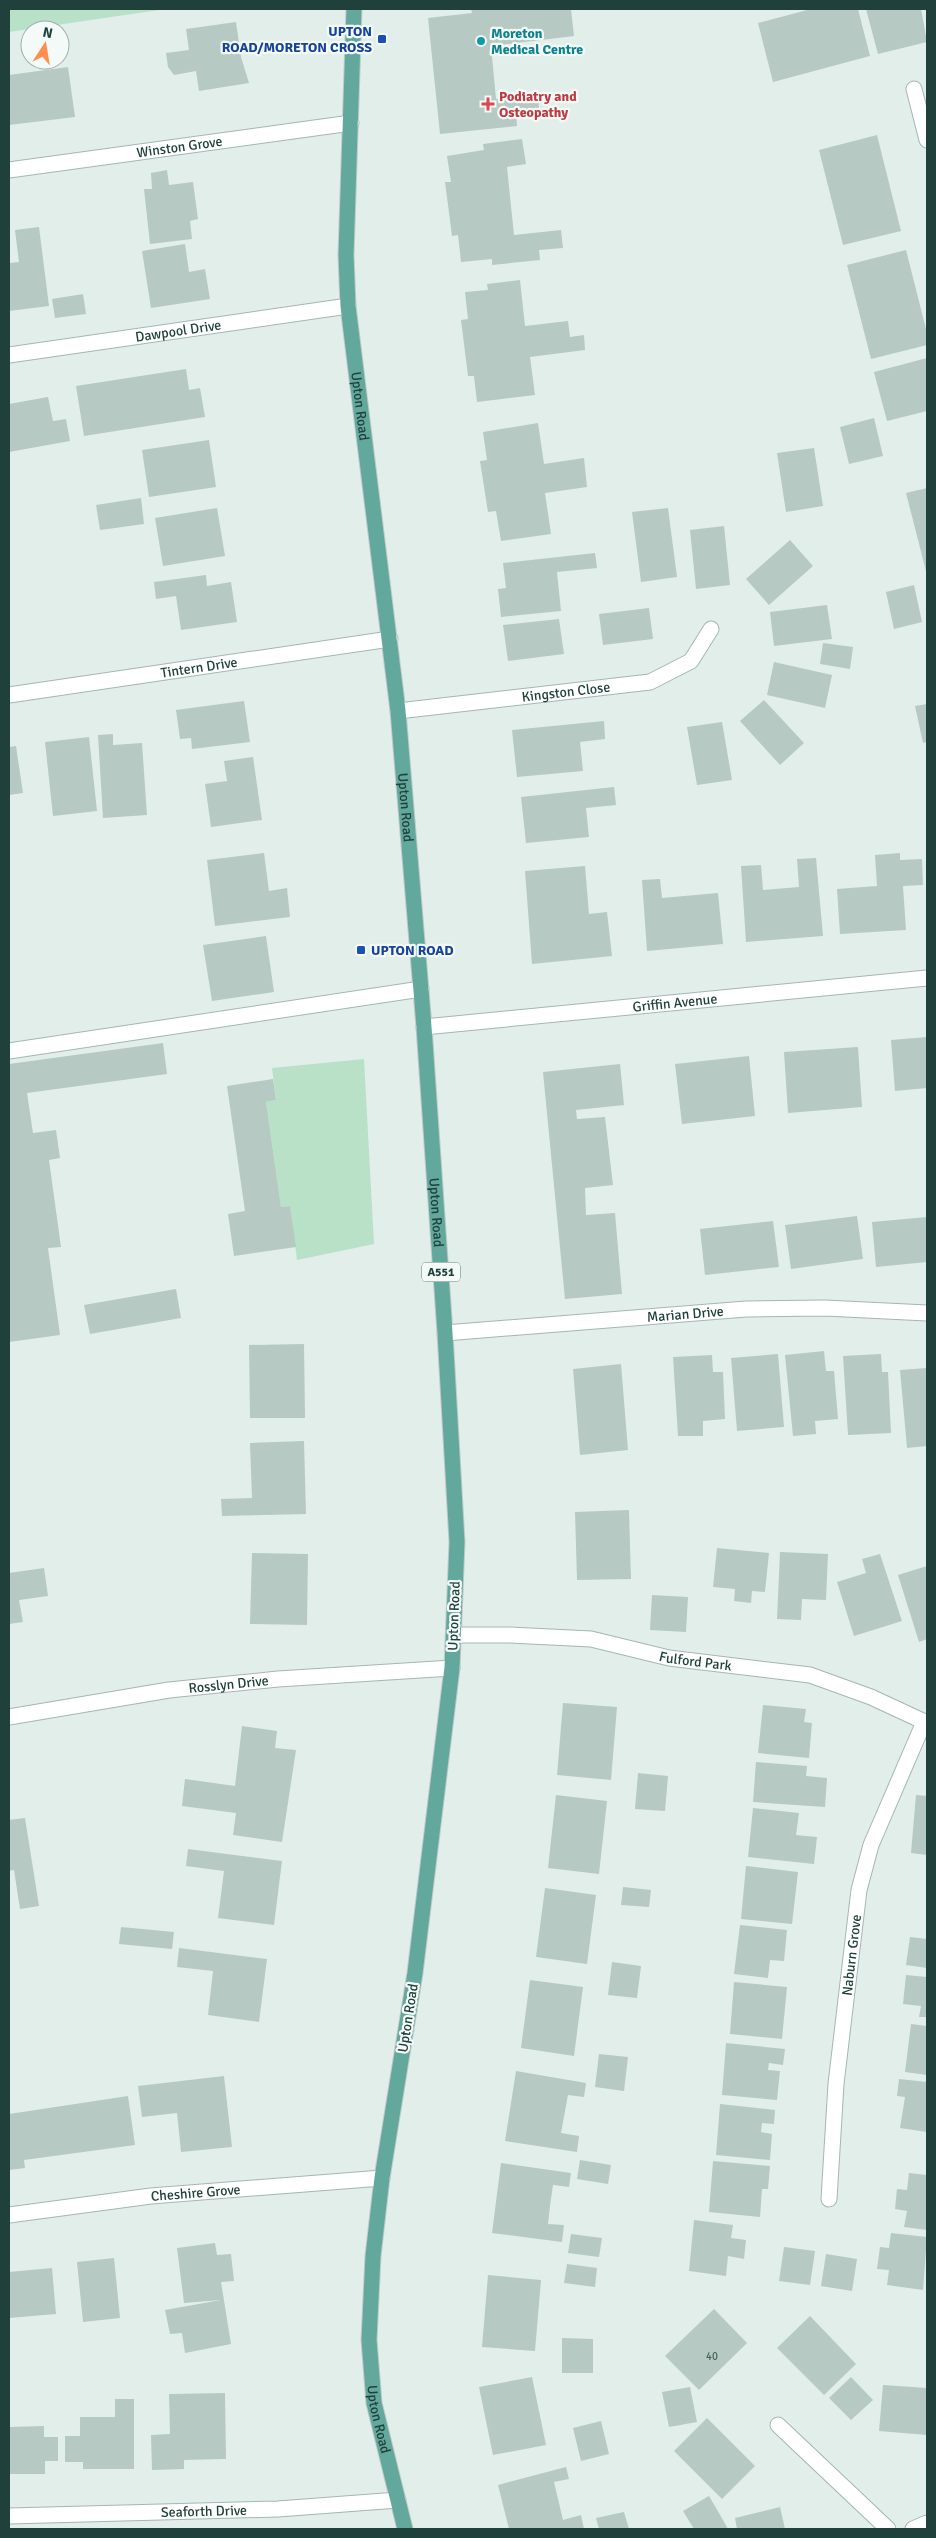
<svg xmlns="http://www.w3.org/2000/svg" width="936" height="2538" font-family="Signika,sans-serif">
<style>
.green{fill:#b8e1c8}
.building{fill:#b7c9c3}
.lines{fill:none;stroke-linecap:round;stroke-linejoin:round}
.service-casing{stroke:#a4b7b2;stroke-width:17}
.minor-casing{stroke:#a4b7b2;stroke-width:17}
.primary-casing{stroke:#c1cac8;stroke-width:17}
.service{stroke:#fff;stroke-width:15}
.minor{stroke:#fff;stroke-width:15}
.primary{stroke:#62a89d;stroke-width:15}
.transit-dot{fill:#1a4fb4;stroke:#f3faf7;stroke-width:2}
.culture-dot{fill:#0f9aa8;stroke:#f3faf7;stroke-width:2}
.health-dot{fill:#e0444e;stroke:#f3faf7;stroke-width:2}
.labels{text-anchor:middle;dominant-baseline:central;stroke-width:4.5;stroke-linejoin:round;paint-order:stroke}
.number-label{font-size:11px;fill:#46635d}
.shield{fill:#f3faf7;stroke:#5f7873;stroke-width:1}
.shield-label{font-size:12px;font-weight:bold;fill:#20413b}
.transit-label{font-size:14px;font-weight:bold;fill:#164399;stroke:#f3faf7;text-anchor:end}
.culture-label{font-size:14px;font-weight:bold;fill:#0d838f;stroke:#f3faf7;text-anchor:start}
.health-label{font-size:14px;font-weight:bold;fill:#be3a42;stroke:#f3faf7;text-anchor:start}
.street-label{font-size:14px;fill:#20413b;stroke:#f3faf7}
</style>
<rect width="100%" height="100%" fill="#e2eeea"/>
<g class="green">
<path d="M9,9H166L9,32Z"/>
<path d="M364,1059L374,1244L297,1260L290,1206L281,1207L266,1102L276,1100L272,1068Z"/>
</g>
<g class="building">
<path d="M471,9H571L574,36L491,46L496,99L538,95L539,109L516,112L517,126L440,134L428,18L472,13Z"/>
<path d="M811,9H858L870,56L773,82L758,23Z"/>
<path d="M866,9H921L927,42L878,54Z"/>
<path d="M236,22L241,57L249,83L199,91L196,71L174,75L168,67L166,53L189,50L186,29Z"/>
<path d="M68,67L75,117L9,125V75Z"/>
<path d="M877,135L901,231L843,245L819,150Z"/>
<path d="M522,139L526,164L507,167L514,235L561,230L563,248L539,250L540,260L492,265V259L461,262L458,235L452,236L445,182H451L447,156L484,150L483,144Z"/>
<path d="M167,170L169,185L193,182L198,219L190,221L192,239L150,244L144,189H152L151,173Z"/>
<path d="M39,227L49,306L9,311V263L19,262L15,230Z"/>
<path d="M185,244L189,272L205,269L210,299L151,308L142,251Z"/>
<path d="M906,250L927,333V345L871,359L847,265Z"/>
<path d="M520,280L525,326L568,321L570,337L584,335L585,350L530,357L535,395L477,402L474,376H468L461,320L468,319L465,292L488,290L487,284Z"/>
<path d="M83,294L86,314L55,318L52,299Z"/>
<path d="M927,358V411L887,421L874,372Z"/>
<path d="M186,369L189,390L200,388L205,417L84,436L76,386Z"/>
<path d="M48,397L53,421L66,419L70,441L9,452V404Z"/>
<path d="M874,418L883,456L849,464L840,427Z"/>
<path d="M538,423L544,464L584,458L587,487L545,493L551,534L501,541L496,511L488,512L480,461L487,460L483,432Z"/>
<path d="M209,440L216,487L149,497L142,450Z"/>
<path d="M814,448L823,506L786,512L777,453Z"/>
<path d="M927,488V575L906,493Z"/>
<path d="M141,498L144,524L100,530L96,505Z"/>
<path d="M217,508L225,556L163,566L155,518Z"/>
<path d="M668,508L677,577L641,582L632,512Z"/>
<path d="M724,526L730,585L696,589L690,530Z"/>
<path d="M790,540L813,566L769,605L746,579Z"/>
<path d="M595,553L597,568L557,572L561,611L501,617L498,589L506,588L503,563Z"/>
<path d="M206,575L207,586L231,582L237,622L181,630L176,596L156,599L154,582Z"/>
<path d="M914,585L922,622L894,629L886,592Z"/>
<path d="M827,605L832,639L774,646L770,612Z"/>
<path d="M649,608L653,639L603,645L599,614Z"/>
<path d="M559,619L564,654L508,661L503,625Z"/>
<path d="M823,643L853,647L850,669L820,664Z"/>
<path d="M774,662L832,675L825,708L767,695Z"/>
<path d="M764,700L804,743L780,765L740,721Z"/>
<path d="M244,701L250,742L192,749L191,738L180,739L176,710Z"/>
<path d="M927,704V742L923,743L915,706Z"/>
<path d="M604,721L605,739L580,742L583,771L517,777L512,730Z"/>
<path d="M722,722L732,780L697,785L687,727Z"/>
<path d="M113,734V745L142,743L147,815L103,818L98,735Z"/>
<path d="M89,737L97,811L53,816L45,742Z"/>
<path d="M16,746L23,793L9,795V747Z"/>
<path d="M253,757L262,820L211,827L205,784L227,781L224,761Z"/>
<path d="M614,787L616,805L586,808L589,837L526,843L521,797Z"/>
<path d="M264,853L269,891L287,888L290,917L215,926L207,860Z"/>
<path d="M900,853V860L922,859L923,885L903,886L906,930L840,934L837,889L877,886L875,855Z"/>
<path d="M816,858L823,936L746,942L741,866L761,865L763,890L799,887L797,859Z"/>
<path d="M585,866L589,914L607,912L612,956L532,964L525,871Z"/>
<path d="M660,879L662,898L718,893L723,944L647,951L642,880Z"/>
<path d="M266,936L274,992L212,1001L203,945Z"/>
<path d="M927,1037V1088L895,1091L891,1040Z"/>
<path d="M163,1043L167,1074L27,1093L33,1133L56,1130L60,1158L49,1160L61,1247L48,1248L60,1335L9,1342V1064Z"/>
<path d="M858,1047L862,1107L788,1113L784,1052Z"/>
<path d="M749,1056L755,1116L682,1124L675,1064Z"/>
<path d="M620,1064L624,1105L576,1110L577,1119L605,1117L613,1185L585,1188L586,1215L615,1213L622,1294L565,1299L543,1072Z"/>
<path d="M273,1079L276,1100L266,1102L281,1207L290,1206L296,1247L234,1256L228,1214L245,1211L227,1086Z"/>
<path d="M857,1216L863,1259L791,1269L785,1225Z"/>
<path d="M927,1217V1262L876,1267L872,1222Z"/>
<path d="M773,1221L779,1267L705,1275L700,1229Z"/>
<path d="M176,1289L181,1318L90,1334L84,1305Z"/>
<path d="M304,1344L305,1418H250L249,1345Z"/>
<path d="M824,1351L826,1371H834L838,1419L815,1421L816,1434L793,1436L785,1355Z"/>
<path d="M778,1354L784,1427L737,1431L731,1358Z"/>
<path d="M881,1354L882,1372H888L891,1433L848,1435L843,1356Z"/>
<path d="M712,1355L713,1372H723L725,1419L703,1421V1436H678L673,1357Z"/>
<path d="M621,1364L628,1450L580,1455L573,1369Z"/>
<path d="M927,1368V1446L907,1448L900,1370Z"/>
<path d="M304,1441L306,1514L222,1516L221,1499L252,1498L250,1443Z"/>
<path d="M629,1510L631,1579L577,1580L575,1512Z"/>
<path d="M717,1548L769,1553L765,1592L752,1591L751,1603L734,1601L735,1589L713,1587Z"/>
<path d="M780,1552L828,1554L826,1600L802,1599L801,1620L777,1619Z"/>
<path d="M252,1553L308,1554L307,1625L250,1624Z"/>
<path d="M880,1554L902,1621L854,1636L837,1582L866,1573L862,1559Z"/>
<path d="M927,1566V1639L919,1642L898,1575Z"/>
<path d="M44,1568L48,1596L19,1600L23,1622L9,1624V1573Z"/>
<path d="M652,1595L688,1597L686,1632L650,1630Z"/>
<path d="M563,1703L617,1707L611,1780L557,1775Z"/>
<path d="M763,1705L806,1709L804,1722L812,1723L809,1758L758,1753Z"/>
<path d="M242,1726L277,1731L275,1748L296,1750L282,1842L233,1835L236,1813L182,1806L185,1779L235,1786Z"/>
<path d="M756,1762L807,1766L806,1776L827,1778L825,1807L753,1802Z"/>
<path d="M638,1773L668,1776L665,1811L635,1809Z"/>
<path d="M556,1795L607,1801L599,1874L548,1868Z"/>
<path d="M916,1795L927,1796V1855L911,1853Z"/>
<path d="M753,1808L799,1813L796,1835L817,1837L814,1864L748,1857Z"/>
<path d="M25,1818L39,1906L20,1909L14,1870L9,1871V1820Z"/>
<path d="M188,1849L282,1861L274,1925L218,1918L224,1871L186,1866Z"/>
<path d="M746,1866L798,1872L792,1924L741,1919Z"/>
<path d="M623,1887L651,1890L649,1907L621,1905Z"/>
<path d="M545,1888L596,1895L587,1964L536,1957Z"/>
<path d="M740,1925L787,1930L784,1961L770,1960L768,1978L734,1974Z"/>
<path d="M121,1927L174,1932L172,1949L119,1944Z"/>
<path d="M910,1937L927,1939V1968L906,1965Z"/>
<path d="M179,1948L267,1959L259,2022L208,2015L213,1971L177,1967Z"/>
<path d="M612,1962L641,1966L637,1998L608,1995Z"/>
<path d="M906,1975L927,1977V2017H919L921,2006L903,2004Z"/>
<path d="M530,1980L583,1987L574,2056L521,2048Z"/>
<path d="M734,1982L787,1987L782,2039L730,2034Z"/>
<path d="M911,2024L927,2026V2075L905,2072Z"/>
<path d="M726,2043L785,2049L783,2065L769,2063L768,2070L780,2071L777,2100L722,2095Z"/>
<path d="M599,2054L628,2057L624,2091L595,2087Z"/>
<path d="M516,2071L586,2083L584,2097L568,2095L561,2133L579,2136L577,2152L505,2141Z"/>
<path d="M224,2076L232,2147L181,2152L177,2113L142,2117L138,2086Z"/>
<path d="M899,2079L927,2082V2132L900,2128L905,2097L897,2096Z"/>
<path d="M128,2096L135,2145L24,2160L25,2168L9,2170V2114Z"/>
<path d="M720,2104L775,2110L774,2124L762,2123L761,2132L772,2134L770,2160L716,2155Z"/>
<path d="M580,2160L611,2165L608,2184L577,2179Z"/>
<path d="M713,2161L770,2166L768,2189H762L760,2217L709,2212Z"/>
<path d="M501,2163L571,2173L569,2187L553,2185L550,2206L548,2224L564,2225L562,2242L492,2233Z"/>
<path d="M909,2173L927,2175V2230L904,2227L907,2211L895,2209L897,2189L907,2190Z"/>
<path d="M694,2220L733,2225L731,2238L746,2240L744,2259L728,2256L726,2276L689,2271Z"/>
<path d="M891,2233L927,2237L923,2290L887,2285L889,2270L877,2269L880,2247L889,2248Z"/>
<path d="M571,2234L602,2238L599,2257L568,2253Z"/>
<path d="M215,2243L217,2255L231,2254L234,2281L221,2282L231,2344L185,2353L182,2333L170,2334L165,2310L221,2300L184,2303L177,2248Z"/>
<path d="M784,2247L815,2251L810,2285L779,2281Z"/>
<path d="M826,2254L857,2259L852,2291L821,2286Z"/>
<path d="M114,2258L120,2318L83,2322L77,2262Z"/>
<path d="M567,2264L597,2268L595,2287L564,2283Z"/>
<path d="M52,2268L56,2314L9,2318V2272Z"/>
<path d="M488,2275L541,2280L535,2351L482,2347Z"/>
<path d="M714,2309L747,2343L699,2390L665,2356Z"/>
<path d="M810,2316L856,2364L824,2395L777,2348Z"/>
<path d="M562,2338L593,2339V2373H562Z"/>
<path d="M532,2377L546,2445L493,2455L479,2387Z"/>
<path d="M851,2377L873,2400L851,2420L829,2398Z"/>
<path d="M883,2385L927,2388V2435L879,2431Z"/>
<path d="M690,2387L697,2422L669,2427L662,2392Z"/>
<path d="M225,2393L226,2459L184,2460V2469L152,2470L151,2435L170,2434L169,2394Z"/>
<path d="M115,2399H134V2469H83V2462H65V2436H80V2417H115Z"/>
<path d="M707,2418L755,2466L722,2499L674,2451Z"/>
<path d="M601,2421L609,2454L581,2461L573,2428Z"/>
<path d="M44,2426V2437H58V2461H45V2474H9V2427Z"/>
<path d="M566,2467L569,2479L554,2482L563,2520L581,2515L584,2529H509L498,2485Z"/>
<path d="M709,2496L719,2513L728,2529H694L683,2511Z"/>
<path d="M780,2507L785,2529H737L735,2518Z"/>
<path d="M624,2512L629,2529H599L596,2518Z"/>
</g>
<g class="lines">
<defs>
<path id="service" d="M9,1051L421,989"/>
<g id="minor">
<path d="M914,89L927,140"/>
<path id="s1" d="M9,170L351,123"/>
<path id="s2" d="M9,355L348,306"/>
<path id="s3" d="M9,695L390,639"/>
<path id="s4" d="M398,711L650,682L691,661L711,629"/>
<path id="s5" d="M424,1027L927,978"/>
<path id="s6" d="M445,1333L746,1309L825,1308L927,1313"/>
<path id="s7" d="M454,1635H510L591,1639L669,1658L810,1675L871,1697L927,1723"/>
<path id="s8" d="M9,1717L169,1690L278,1679L452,1668"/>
<path id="s9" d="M829,2199L836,2084L859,1890L871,1845L924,1722"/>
<path id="s10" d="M9,2215L151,2196L382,2178"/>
<path d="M778,2425L888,2529"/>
<path id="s11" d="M9,2516L278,2509L398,2500"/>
<path d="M913,2529L927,2523"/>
</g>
<g id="primary">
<path id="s12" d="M354,9L346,255L348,306L398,711L424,1027L445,1333L457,1542L452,1668L415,1973L382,2178L373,2256L369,2340L374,2403L405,2529"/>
</g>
</defs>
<use href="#service" class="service-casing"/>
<use href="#minor" class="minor-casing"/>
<use href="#primary" class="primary-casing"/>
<use href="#service" class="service"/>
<use href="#minor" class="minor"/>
<use href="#primary" class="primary"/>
</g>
<g class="transit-dot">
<rect x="377" y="34" width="10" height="10" rx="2.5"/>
<rect x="356" y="945" width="10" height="10" rx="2.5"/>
</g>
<circle class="culture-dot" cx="481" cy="41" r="5"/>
<path class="health-dot" d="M485.5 96.5h5v5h5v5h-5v5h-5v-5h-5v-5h5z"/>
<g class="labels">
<g class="number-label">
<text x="712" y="2356">40</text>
</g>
<rect class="shield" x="422" y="1262.5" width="38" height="19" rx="4"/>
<g class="shield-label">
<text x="441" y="1272">A551</text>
</g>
<g class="transit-label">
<text x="372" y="31">UPTON<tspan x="372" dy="16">ROAD/MORETON CROSS</tspan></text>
<text x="371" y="950" text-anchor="start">UPTON ROAD</text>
</g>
<g class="culture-label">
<text x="491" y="33">Moreton<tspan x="491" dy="16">Medical Centre</tspan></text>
</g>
<g class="health-label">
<text x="499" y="96">Podiatry and<tspan x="499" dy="16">Osteopathy</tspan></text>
</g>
<g class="street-label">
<text stroke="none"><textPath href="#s1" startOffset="172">Winston Grove</textPath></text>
<text stroke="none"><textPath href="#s2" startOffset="171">Dawpool Drive</textPath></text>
<text stroke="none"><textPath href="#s12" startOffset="398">Upton Road</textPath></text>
<text stroke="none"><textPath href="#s3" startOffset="192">Tintern Drive</textPath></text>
<text stroke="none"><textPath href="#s4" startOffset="169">Kingston Close</textPath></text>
<text stroke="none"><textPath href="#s12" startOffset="802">Upton Road</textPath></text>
<text stroke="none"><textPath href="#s5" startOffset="252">Griffin Avenue</textPath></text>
<text stroke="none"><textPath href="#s12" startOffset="1208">Upton Road</textPath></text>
<text stroke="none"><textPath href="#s6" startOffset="241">Marian Drive</textPath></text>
<text transform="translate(454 1616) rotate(-88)">Upton Road</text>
<text stroke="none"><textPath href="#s7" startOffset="244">Fulford Park</textPath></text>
<text stroke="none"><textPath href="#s8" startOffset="222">Rosslyn Drive</textPath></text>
<text stroke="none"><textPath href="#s9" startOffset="245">Naburn Grove</textPath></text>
<text transform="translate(408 2018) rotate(-81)">Upton Road</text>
<text stroke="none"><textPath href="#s10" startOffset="188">Cheshire Grove</textPath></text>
<text stroke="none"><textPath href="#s12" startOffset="2422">Upton Road</textPath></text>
<text stroke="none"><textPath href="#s11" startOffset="195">Seaforth Drive</textPath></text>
</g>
</g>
<rect width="936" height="2538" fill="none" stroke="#20413b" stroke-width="20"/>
<g transform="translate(45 45) rotate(12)"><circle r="24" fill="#f3faf7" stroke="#9fb0ac"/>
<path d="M0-4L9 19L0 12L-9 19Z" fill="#ff8d4e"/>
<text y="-8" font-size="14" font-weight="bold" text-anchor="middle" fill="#20413b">N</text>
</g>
</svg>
